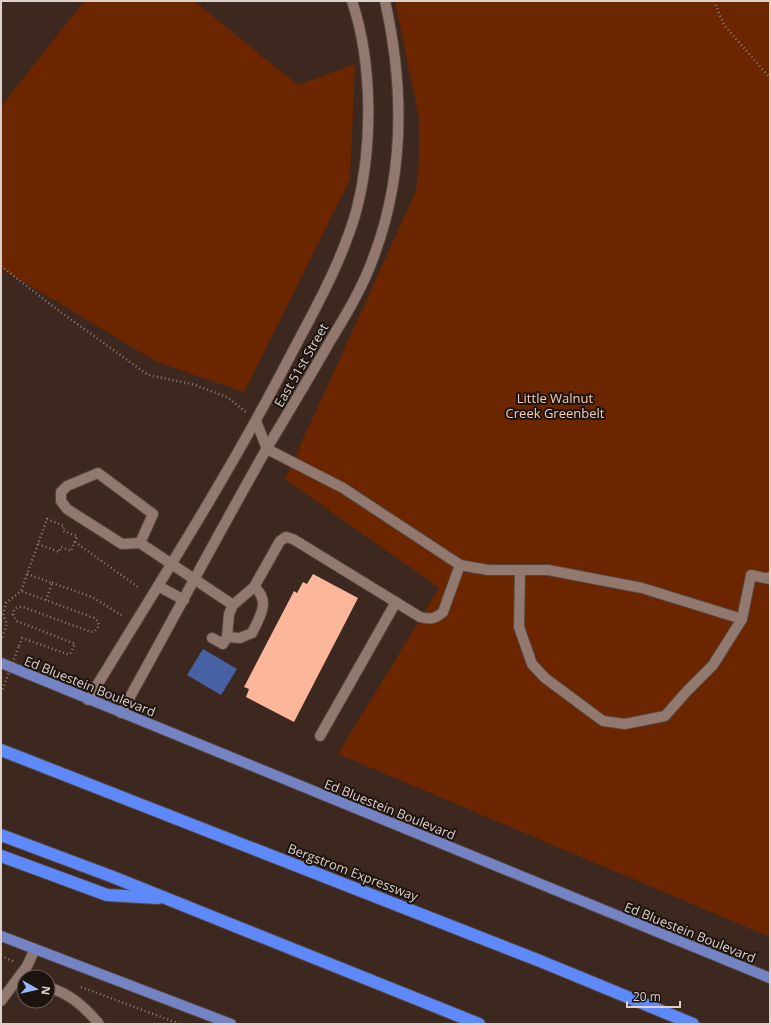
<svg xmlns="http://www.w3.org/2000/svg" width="771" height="1025" font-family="'Open Sans',sans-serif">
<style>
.green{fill:#6b2600}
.water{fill:#4761a4}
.building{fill:#fcb79a}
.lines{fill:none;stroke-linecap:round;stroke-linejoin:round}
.minor-casing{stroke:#57463f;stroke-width:12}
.major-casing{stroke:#57463f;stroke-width:12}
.highway-casing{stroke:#57463f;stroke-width:14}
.path{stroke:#8f7e77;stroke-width:2.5;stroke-dasharray:1 3;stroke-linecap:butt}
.minor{stroke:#92796f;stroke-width:10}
.major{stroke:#7383c3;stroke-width:10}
.highway{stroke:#5e89fb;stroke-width:12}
.path-bridge{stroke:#8f7e77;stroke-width:2.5;stroke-dasharray:1 3;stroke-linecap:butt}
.labels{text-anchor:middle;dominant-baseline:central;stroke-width:4;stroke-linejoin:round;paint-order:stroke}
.street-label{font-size:13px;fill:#ded0ca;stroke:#1d1410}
.park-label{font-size:13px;fill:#f9cdba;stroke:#1d1410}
</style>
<rect width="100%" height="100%" fill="#3d2820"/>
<g class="green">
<path d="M84,1H194L298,85L355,64L350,179L244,392L157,362L1,268V106Z"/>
<path d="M395,1H770V937L338,754L439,588L285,479L416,191L419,161V118Z"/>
</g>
<path class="water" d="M203,649L237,669L221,695L187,675Z"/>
<path class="building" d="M313,574L358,598L294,722L246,697L249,689L244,687L294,591L297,593L303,582L307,584Z"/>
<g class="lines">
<defs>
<g id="minor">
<path d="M256,421L267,449L343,488L460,565L488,570H548L642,588L742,619L751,575L769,579L770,577"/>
<path d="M140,543L153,514L98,473L67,486L61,492V501L67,509L122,544L140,543L233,605"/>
<path d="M520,571L519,627L532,664L545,678L603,721L625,724L665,716L687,691L713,665L742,619"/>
<path d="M158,586L184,600"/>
<path d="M227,637L240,638L252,633C260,617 271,600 254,587"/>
<path d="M212,638L223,644L227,637L229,614L233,605L254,587L280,541L286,537L293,539L420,617C430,620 435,619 443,612L460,565"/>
<path d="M88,700C155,590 225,481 285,366C311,316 340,267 356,212C373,148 373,64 352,1"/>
<path d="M121,713C170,625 217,536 267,448C288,413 309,378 329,343C346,315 363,287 374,256C405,173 404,86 385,1"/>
<path d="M320,736L396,602"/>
<path d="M48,987C70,994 84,1006 99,1024"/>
<path d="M1,1001L27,966L35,949"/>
</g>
<g id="major">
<path d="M1,663L770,978"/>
<path d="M1,936L231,1024"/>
</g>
<g id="highway">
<path d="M1,750L540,961L693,1024"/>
<path d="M1,835L113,877L479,1024"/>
<path d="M1,856L107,895L158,898"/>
</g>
</defs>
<use href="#minor" class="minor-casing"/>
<use href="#major" class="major-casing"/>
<use href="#highway" class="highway-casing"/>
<g class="path">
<path d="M714,1L724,25L770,78"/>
<path d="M1,266L55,308L148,375L192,384L227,397L246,412"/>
<path d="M75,542L138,587"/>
<path d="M27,574L52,583L46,600"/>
<path d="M52,583L92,597L123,616"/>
<path d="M1,641L7,624L3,615L6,603L21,591L47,519L64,526L63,531L77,536L71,551L61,547L59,552L38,544"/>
<path d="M19,646L22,638L67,654H70L75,644L17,621L13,615L14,610L18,607H23L91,632L95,631L99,626L98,621L94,618L21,591"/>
<path d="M1,956L15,962"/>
<path d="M81,987L180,1024"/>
</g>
<use href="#minor" class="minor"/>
<use href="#major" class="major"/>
<use href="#highway" class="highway"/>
<path class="path-bridge" d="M1,693L19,646"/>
</g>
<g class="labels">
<g class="street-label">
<text transform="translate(301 365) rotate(-60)">East 51st Street</text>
<text transform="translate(90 686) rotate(22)">Ed Bluestein Boulevard</text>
<text transform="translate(390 809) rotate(22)">Ed Bluestein Boulevard</text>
<text transform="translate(353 872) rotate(21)">Bergstrom Expressway</text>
<text transform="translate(690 932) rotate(22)">Ed Bluestein Boulevard</text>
</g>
<g class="park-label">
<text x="555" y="398">Little Walnut<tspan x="555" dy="15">Creek Greenbelt</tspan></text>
</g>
</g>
<rect width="771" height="1025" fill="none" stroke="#ded0ca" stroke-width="4"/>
<g transform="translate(36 989) rotate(98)"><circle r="19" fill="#1d1410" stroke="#6a5f5a"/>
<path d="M0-3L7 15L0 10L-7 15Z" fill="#97b6fd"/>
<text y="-6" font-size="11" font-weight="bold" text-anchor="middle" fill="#ded0ca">N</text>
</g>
<path d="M627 1001v6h53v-6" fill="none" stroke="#ded0ca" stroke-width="2"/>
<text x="633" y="1001" font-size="12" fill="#ded0ca" stroke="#1d1410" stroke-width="3" paint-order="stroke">20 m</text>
</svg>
